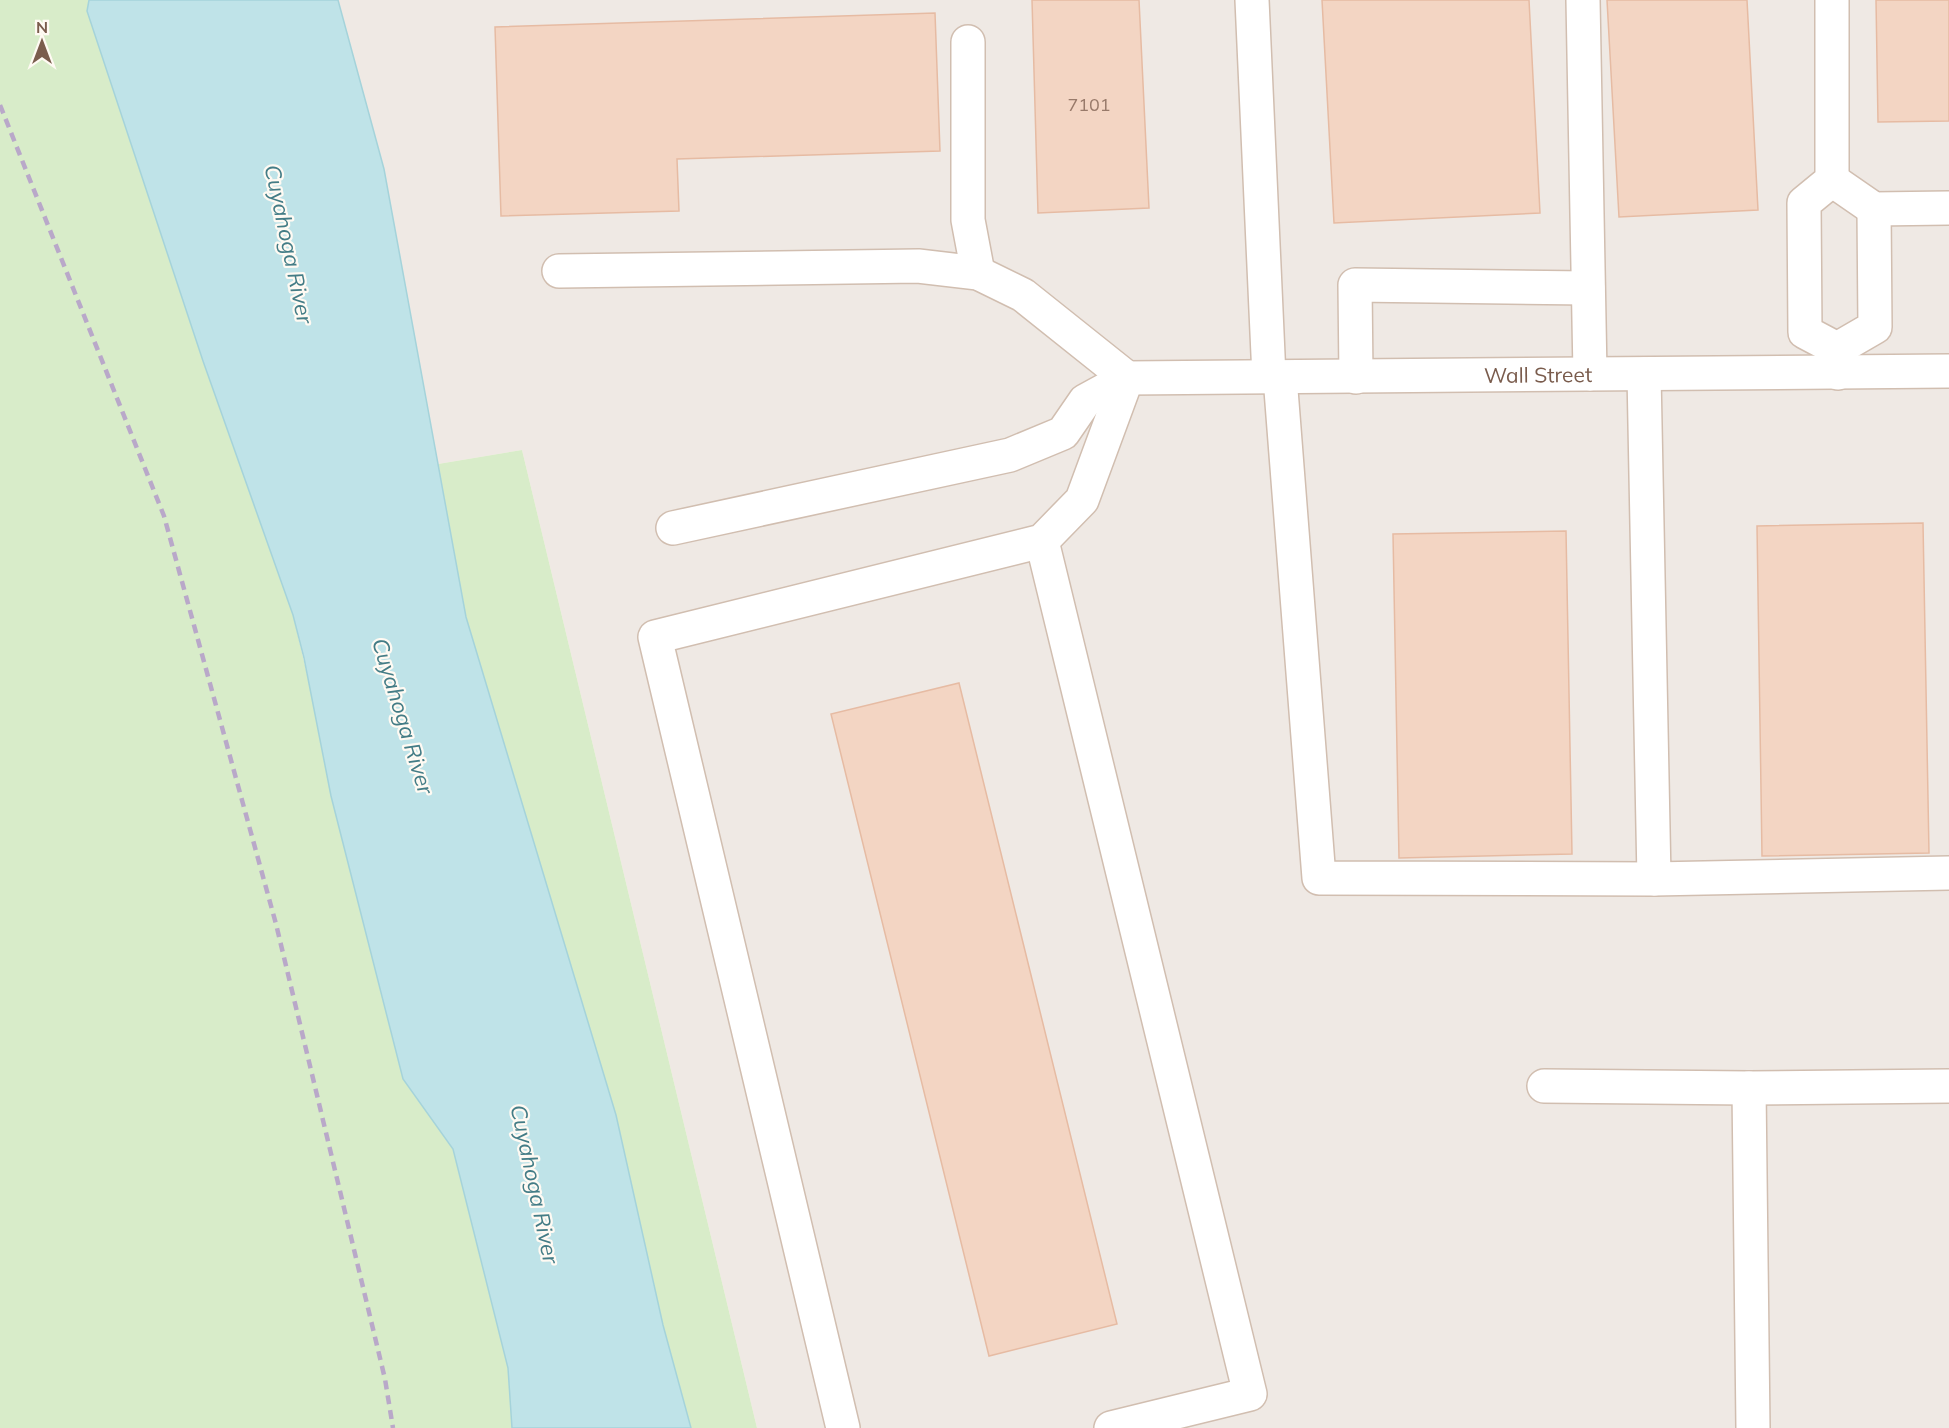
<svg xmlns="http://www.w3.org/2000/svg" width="1949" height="1428" font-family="Mulish,sans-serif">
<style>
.industrial{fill:#efe9e4}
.green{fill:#d8ecc9}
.water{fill:#bfe3e8;stroke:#a5d3da;stroke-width:1.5}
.building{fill:#f3d5c3;stroke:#e6bba3;stroke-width:1.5}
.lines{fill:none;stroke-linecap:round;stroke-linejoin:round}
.minor-casing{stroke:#d1beb0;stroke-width:36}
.minor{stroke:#fff;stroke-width:33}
.rail{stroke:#b9a8c9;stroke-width:4.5;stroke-dasharray:9 6;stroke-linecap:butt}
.labels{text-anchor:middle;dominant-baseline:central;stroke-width:4.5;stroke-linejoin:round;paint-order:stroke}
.number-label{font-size:18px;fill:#987a6a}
.street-label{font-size:21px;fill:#7a5c4d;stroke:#fffaf3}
.water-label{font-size:22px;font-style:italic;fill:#437c86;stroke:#fffaf3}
</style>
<rect width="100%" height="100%" fill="#fdf6ec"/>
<path class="industrial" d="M338,0H1949V1428H757L522,450L438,464L384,169Z"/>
<g class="green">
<path d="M0,0H89L87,11L203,361L293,615L403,1079L453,1149L508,1368L512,1428H0Z"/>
<path d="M522,450L757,1428H691L663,1325L616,1115L466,617L438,464Z"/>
</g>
<path class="water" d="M89,0H338L384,169L466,617L616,1115L663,1325L691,1428H512L508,1368L453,1149L403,1079L331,796L304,658L293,615L203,361L87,11Z"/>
<g class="building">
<path d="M1032,0H1139L1149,208L1038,213Z"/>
<path d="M1322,0H1529L1540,213L1334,223Z"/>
<path d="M1607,0H1747L1758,210L1619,217Z"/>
<path d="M1876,0H1949V121L1878,122Z"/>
<path d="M935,13L940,151L677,159L679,211L501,216L495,27Z"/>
<path d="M1923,523L1929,853L1762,856L1757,526Z"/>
<path d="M1566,531L1572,854L1399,858L1393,534Z"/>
<path d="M959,683L1117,1324L989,1356L831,714Z"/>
</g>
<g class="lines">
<defs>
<g id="minor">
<path d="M1252,0L1269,377"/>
<path d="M1583,0L1590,374"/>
<path d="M1832,0V180L1804,203L1805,332L1837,349L1838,373"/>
<path d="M968,42V220L978,273"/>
<path d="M1832,180L1874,209L1949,208"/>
<path d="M559,271L918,266L978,273L1023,295L1127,378"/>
<path d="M1837,349L1875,327L1874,209"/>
<path d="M1644,374L1654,879L1949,873"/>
<path d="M1280,377L1319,878L1654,879"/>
<path d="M1356,377L1355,285L1588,288"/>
<path id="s1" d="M673,528L1010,455L1063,433L1085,401L1127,378L1949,371"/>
<path d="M1042,541L1250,1394L1111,1428"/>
<path d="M1544,1086L1749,1088L1949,1086"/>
<path d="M1749,1088L1753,1428"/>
<path d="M843,1428L655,637L1042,541L1082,500L1127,378"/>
</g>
</defs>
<use href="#minor" class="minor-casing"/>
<use href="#minor" class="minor"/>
<path class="rail" d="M0,105L164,516L276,924L385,1379L393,1428"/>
</g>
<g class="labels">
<g class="number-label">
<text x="1089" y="104">7101</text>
</g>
<g class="street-label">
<text stroke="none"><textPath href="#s1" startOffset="900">Wall Street</textPath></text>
</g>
<g class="water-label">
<text transform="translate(289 244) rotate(78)">Cuyahoga River</text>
<text transform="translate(403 716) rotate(73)">Cuyahoga River</text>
<text transform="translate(535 1184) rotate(78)">Cuyahoga River</text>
</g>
</g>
<g transform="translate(42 42)" stroke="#fffaf3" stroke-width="4.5" paint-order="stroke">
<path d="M0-4.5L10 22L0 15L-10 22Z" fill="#7a5c4d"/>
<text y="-9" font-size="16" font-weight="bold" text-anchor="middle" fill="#7a5c4d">N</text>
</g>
</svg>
